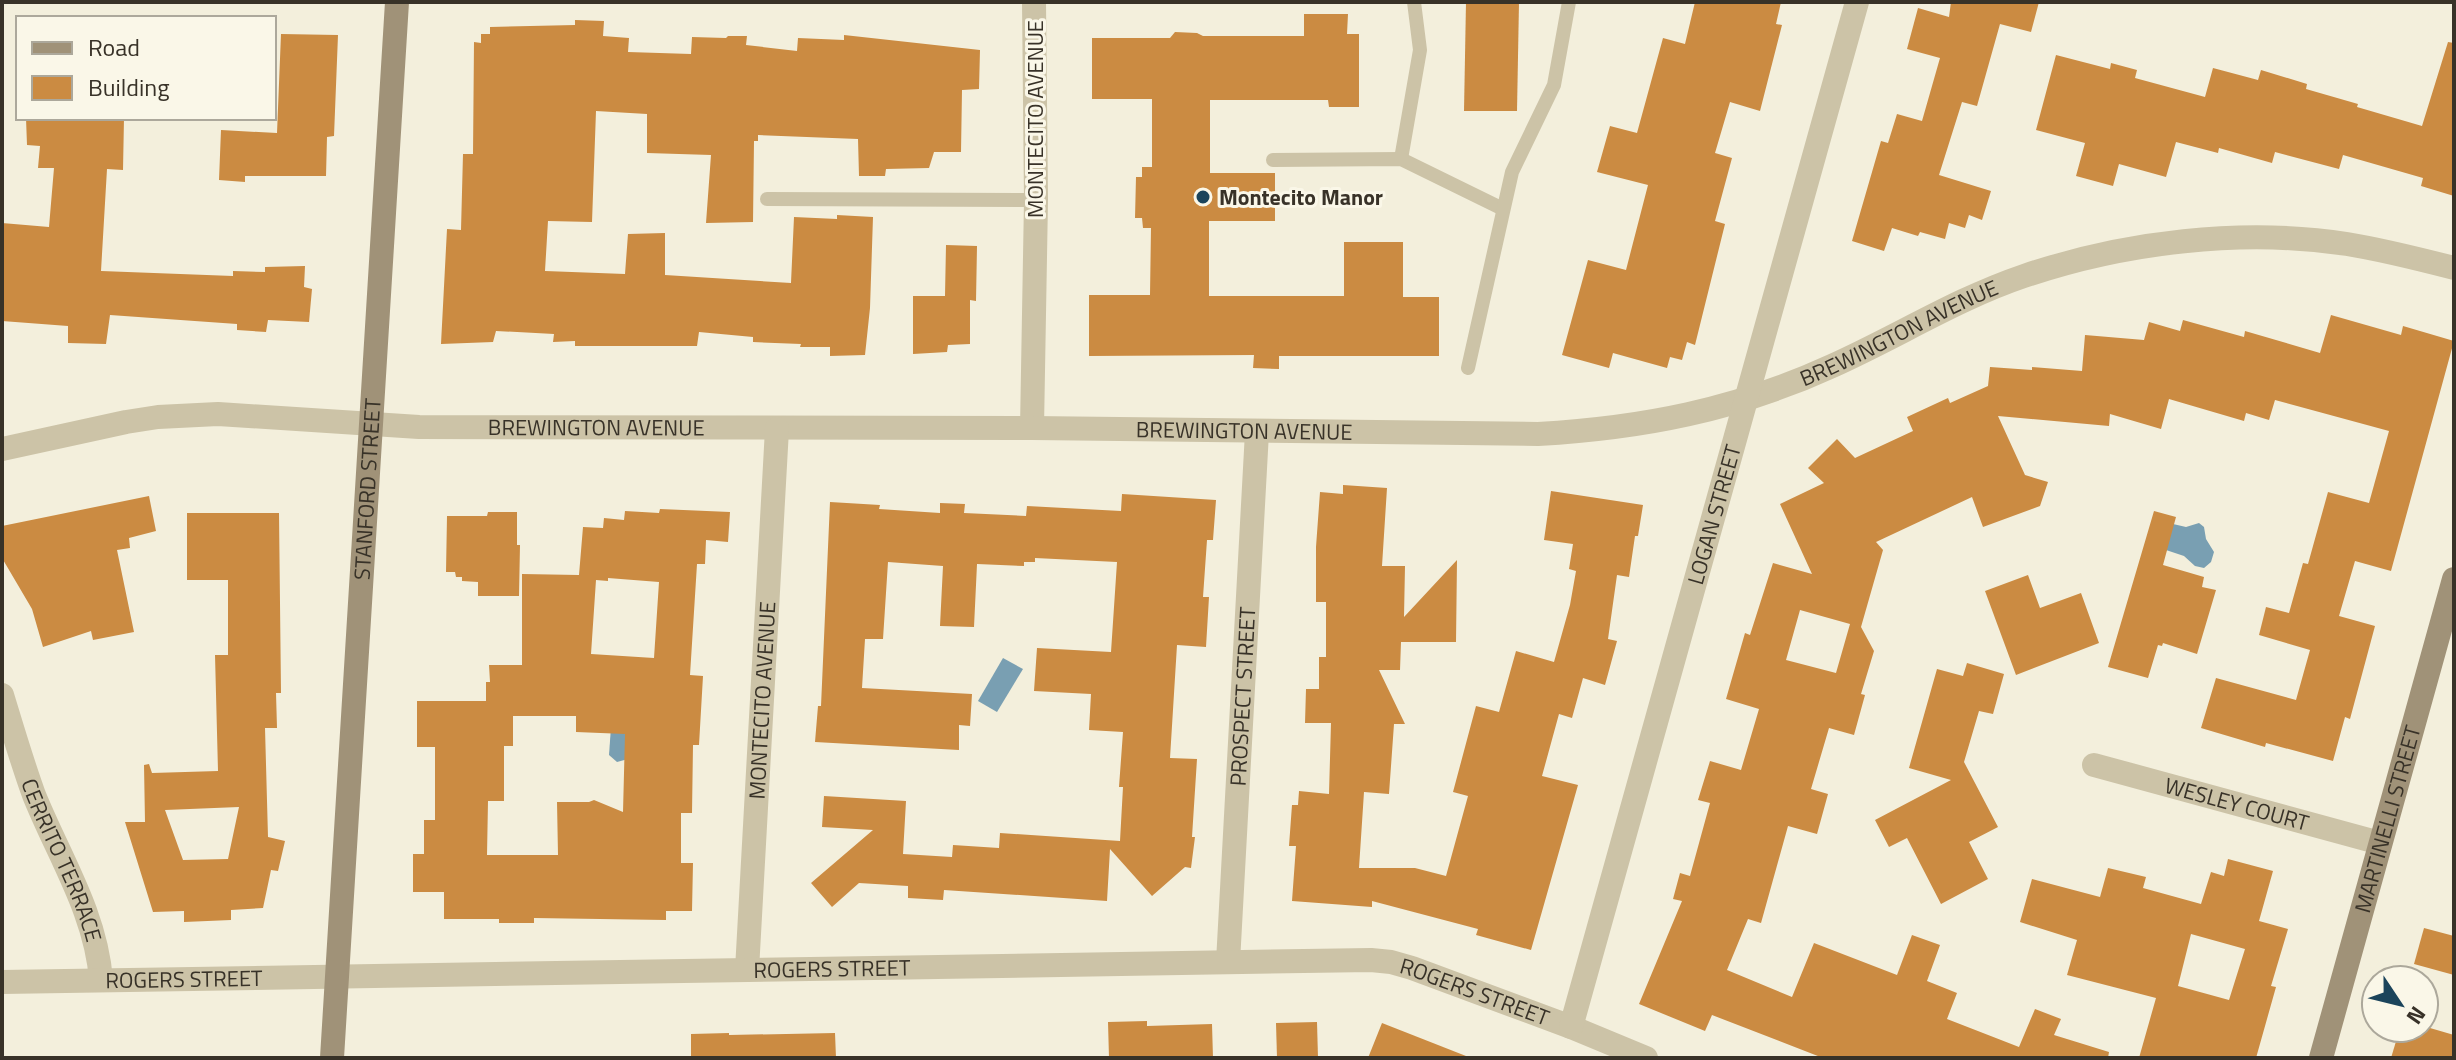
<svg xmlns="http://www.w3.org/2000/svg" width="2456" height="1060" font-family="'Titillium Web',sans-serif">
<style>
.water{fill:#799fb2}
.building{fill:#cb8b42;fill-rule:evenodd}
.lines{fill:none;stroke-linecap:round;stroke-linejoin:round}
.lane{stroke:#ccc3a7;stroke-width:14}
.street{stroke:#ccc3a7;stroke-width:24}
.secondary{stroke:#a09278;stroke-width:24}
.poi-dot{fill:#1b445b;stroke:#faf7e8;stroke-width:3}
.labels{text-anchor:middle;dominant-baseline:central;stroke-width:6;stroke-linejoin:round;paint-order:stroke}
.street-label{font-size:22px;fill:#383228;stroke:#faf7e8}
.poi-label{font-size:22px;font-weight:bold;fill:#383228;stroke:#faf7e8;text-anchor:start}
</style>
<rect width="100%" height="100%" fill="#f3efdc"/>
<g class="water">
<path d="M2199,523L2204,527L2206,539L2214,552L2211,562L2204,568L2195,566L2184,556L2163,549L2173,524L2186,527Z"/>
<path d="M1003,658L1023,669L997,712L978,701Z"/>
<path d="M625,723L628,759L617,762L609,755L611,727Z"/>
</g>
<g class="building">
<path d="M1466,2H1519L1517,111H1464Z"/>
<path d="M1695,2H1781L1776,24L1782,25L1760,111L1730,102L1715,153L1732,158L1715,221L1725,224L1695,345L1687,342L1682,360L1670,357L1667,368L1613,353L1609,368L1562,355L1588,260L1626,270L1648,185L1597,172L1610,126L1637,133L1663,38L1685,44Z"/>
<path d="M1951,2H2039L2031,32L2000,24L1977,106L1962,102L1939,175L1991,191L1982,220L1969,215L1965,228L1949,223L1945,239L1920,232L1918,236L1892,228L1884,251L1852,241L1881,141L1888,143L1897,114L1922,121L1940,58L1907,49L1918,8L1949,17Z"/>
<path d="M1304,14H1348L1347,34H1359V107H1329L1328,100H1210V173H1275V221H1209V296H1344V242H1403V297H1439V356H1279V369L1253,368L1254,355L1089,356V295H1150L1151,228H1143L1142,218H1135L1136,177H1142V167H1152V99H1092V38H1170L1175,32L1197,33L1203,36H1304Z"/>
<path d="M575,20L604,21L603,36L629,38L628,52L691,54L692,37L726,38L728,36H747L746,45L797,51L798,38L844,40V35L980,50L979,89L962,90L961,152H934L929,168L886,169L885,176H859L858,139L758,135V141H754L753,222L706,223L711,155L647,153V114L596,111L592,222L548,221L545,271L625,274L628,234L665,233V275L791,283L794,217L837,219V215L873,217L870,308L865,355L830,356V347H800L801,344L753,342V337L699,332L697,346H575V341L553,342L554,334L496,331L493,342L441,344L447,229L461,230L463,154H473L474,42L481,43V34H490V27L575,25Z"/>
<path d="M281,34L338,35L334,136L327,137L326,176H245V182L219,180L221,130L277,133Z"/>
<path d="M2448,42L2454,43V196L2421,186L2423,178L2343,155L2339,169L2275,152L2272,163L2219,148L2218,153L2176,142L2166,177L2119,164L2113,186L2076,176L2085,143L2036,130L2056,55L2110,69L2111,63L2137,70L2135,78L2205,97L2213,68L2258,80L2261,70L2307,84L2306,89L2358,104L2357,107L2422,126Z"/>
<path d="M26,118H124L123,170L107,169L101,271L233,276V271L265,272V267L305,266L304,287L312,289L309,322L268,320L266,332L237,330V324L110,315L106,344L68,343V326L2,321V223L49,227L54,168H38L40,146L27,145Z"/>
<path d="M946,245L977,246L976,301L970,300V344L948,345L947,352L913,354V296H945Z"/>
<path d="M2331,315L2401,335L2403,326L2454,341L2391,571L2355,561L2339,616L2375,626L2350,719L2345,717L2333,761L2266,743L2265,747L2201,728L2216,678L2296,700L2310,650L2259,635L2266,607L2289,613L2303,563L2308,564L2328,492L2369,503L2389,431L2275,400L2269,420L2246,413L2244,421L2169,399L2161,429L2110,414L2109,426L1998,416L2025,475L2048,482L2040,506L1983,527L1972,497L1876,542L1883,550L1861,627L1874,651L1861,694L1865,695L1854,735L1829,728L1811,789L1828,794L1817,834L1788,826L1761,923L1748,919L1727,970L1792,997L1814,943L1897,975L1912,935L1940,945L1927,981L1957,993L1947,1019L2019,1047L2035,1009L2061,1019L2054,1035L2109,1052L2108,1058H1823L1712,1015L1705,1031L1639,1004L1682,901L1673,899L1680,873L1690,876L1710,803L1698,800L1710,761L1741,770L1759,709L1726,699L1745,633L1750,635L1773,563L1812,574L1780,504L1824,483L1808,468L1837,439L1855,458L1913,431L1907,417L1948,398L1950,403L1988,386L1990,367L2032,370V367L2082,371L2085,335L2144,340L2149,322L2180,331L2183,320L2244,337L2245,331L2320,353ZM1800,610L1850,624L1836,673L1786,660Z"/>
<path d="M1343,485L1387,488L1382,566H1405L1404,617L1457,560L1456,642H1401L1400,670H1379L1405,724H1394L1389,794L1364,792L1359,868H1415L1446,876L1468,796L1453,792L1476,706L1499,712L1516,651L1554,662L1570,605L1576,571L1569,569L1573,544L1544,540L1551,491L1643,505L1638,536H1635L1629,577L1617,575L1608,639L1617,641L1605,685L1583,678L1572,718L1559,714L1542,776L1578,785L1531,950L1476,935L1478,929L1372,901V907L1292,901L1296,846H1289L1292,805H1298L1299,791L1329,794L1331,723H1305L1306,689H1319V657H1326V602H1316V547L1320,492L1343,494Z"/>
<path d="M1122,494L1216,500L1213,540H1207L1203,597H1209L1206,647L1177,645L1170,758L1197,759L1192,837H1195L1191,868L1185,867L1152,896L1110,849L1107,901L944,890L943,900L908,898V886L859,883L832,907L811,883L873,830L822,827L824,796L906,801L903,854L952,857L953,845L999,848L1000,833L1120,841L1123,787H1119L1123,732L1089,730L1091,694L1034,691L1037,648L1111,652L1117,562L1035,558V562H1024V566L977,564L974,627L940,626L943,566L888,562L883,639H865L862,688L972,694L970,726L959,725V750L815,742L818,706H821L830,502L880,505L879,509L940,513V503L965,504L964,513L1026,516L1027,506L1121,511Z"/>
<path d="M149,496L156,531L129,538L130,548L117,550L134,632L93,640L91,631L43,647L32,609L2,558V526Z"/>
<path d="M660,509L730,512L728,542L706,540L705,564H697L690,675L703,676L699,745H693L692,813H681V863H693L692,911H666V920L534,918V923H499V919H444V892H413V854H424V820H435V747H417V701H486V682H490L489,665H522V574L579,575L583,527L603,528L604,518L624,520L625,511L659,513ZM608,578L659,582L654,658L591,654L596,580L608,581ZM513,716H576V732L625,734L623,812L594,800L589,802H557L558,855H487L488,801H504V746H513Z"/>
<path d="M2154,511L2176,517L2163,565L2204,577L2202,587L2216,590L2197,654L2163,643L2162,646L2158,645L2148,678L2108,667Z"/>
<path d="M488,512H517V545H520L519,596H478V582L462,581V577H456L455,572H446L447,516H487Z"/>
<path d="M187,513H279L281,693H276L277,728H265L268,837L285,841L278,871L271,870L263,908L231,910V920L184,922V911L153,912L125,822H145L144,765L149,764L152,773L218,771L215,655H228V580H187ZM239,807L228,859L183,860L165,810Z"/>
<path d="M2028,575L2040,608L2081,593L2099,643L2016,675L1985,591Z"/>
<path d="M1967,663L2004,674L1993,714L1979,711L1964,762L1998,827L1969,842L1988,879L1941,904L1907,838L1889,847L1875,820L1951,780L1909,768L1937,669L1963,676Z"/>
<path d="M2228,859L2273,871L2259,921L2288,929L2271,986L2276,987L2256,1058H2139L2156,998L2067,975L2077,940L2020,922L2032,879L2100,897L2108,868L2146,877L2143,888L2201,904L2211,872L2224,876ZM2191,934L2245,949L2229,1000L2178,986Z"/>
<path d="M2424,928L2454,936V975L2414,964Z"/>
<path d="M1147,1021V1026L1212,1024L1213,1058H1109L1108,1022Z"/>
<path d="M1317,1022L1318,1058H1277L1276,1023Z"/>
<path d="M1382,1023L1466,1056L1465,1058H1368Z"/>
<path d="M2400,1028H2430L2454,1035V1058H2391Z"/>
<path d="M729,1033V1035L835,1033L836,1058H691V1034Z"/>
</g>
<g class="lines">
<g class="lane">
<path d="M1401,159L1420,50L1414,2"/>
<path d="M1273,160L1401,159L1503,209"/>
<path d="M767,199L1036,200"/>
<path d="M1468,368L1512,172L1554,85L1569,2"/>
</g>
<g class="street">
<path d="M1032,428L1036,200L1034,2"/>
<path id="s1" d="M2,449L126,422L158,417L218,414L419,427L1032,428L1538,434C1642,428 1736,410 1832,366C1897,337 1956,299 2024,276C2125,242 2242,228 2347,244C2384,250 2419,259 2454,268"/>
<path id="s2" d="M2,695C12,728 22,762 34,795C59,857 96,913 101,980"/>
<path id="s3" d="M2094,765L2380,843"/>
<path id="s4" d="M1228,962L1257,432"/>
<path id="s5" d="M747,970L777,429"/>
<path id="s6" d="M2,982L1371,960L1391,962L1412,968L1571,1027L1646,1058"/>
<path id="s7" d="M1571,1027L1857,2"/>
</g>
<g class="secondary">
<path id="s8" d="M332,1058L397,2"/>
<path id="s9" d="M2321,1058L2454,579"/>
</g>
</g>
<circle class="poi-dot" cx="1203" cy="197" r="8"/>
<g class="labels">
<g class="street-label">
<text transform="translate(1035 119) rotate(-90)">MONTECITO AVENUE</text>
<text stroke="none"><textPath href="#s1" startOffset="1918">BREWINGTON AVENUE</textPath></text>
<text stroke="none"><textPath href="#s1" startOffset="598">BREWINGTON AVENUE</textPath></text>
<text stroke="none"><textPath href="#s1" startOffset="1246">BREWINGTON AVENUE</textPath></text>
<text stroke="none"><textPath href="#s8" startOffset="570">STANFORD STREET</textPath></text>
<text stroke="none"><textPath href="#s7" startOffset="532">LOGAN STREET</textPath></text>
<text stroke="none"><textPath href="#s4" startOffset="266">PROSPECT STREET</textPath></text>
<text stroke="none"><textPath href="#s5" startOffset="270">MONTECITO AVENUE</textPath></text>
<text stroke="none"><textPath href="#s3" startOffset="148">WESLEY COURT</textPath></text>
<text stroke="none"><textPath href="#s9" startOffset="248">MARTINELLI STREET</textPath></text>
<text stroke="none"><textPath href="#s2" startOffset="176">CERRITO TERRACE</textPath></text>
<text stroke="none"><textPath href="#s6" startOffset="830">ROGERS STREET</textPath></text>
<text stroke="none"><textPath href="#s6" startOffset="182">ROGERS STREET</textPath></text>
<text stroke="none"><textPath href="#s6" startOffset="1478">ROGERS STREET</textPath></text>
</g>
<g class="poi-label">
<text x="1219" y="197">Montecito Manor</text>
</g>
</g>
<rect width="2456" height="1060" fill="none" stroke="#383228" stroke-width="8"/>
<rect x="16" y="16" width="260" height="104" fill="#faf7e8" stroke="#aca89b" stroke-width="2"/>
<rect x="32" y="42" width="40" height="12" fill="#a09278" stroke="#aca89b" stroke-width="2"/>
<text x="88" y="56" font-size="24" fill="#383228">Road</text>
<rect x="32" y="76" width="40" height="24" fill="#cb8b42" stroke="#aca89b" stroke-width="2"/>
<text x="88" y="96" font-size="24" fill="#383228">Building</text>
<g transform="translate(2400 1004) rotate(125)"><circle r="38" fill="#faf7e8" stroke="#aca89b" stroke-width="2"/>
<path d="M0-6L14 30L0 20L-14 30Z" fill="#1b445b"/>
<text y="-12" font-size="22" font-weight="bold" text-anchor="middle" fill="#383228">N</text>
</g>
</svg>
